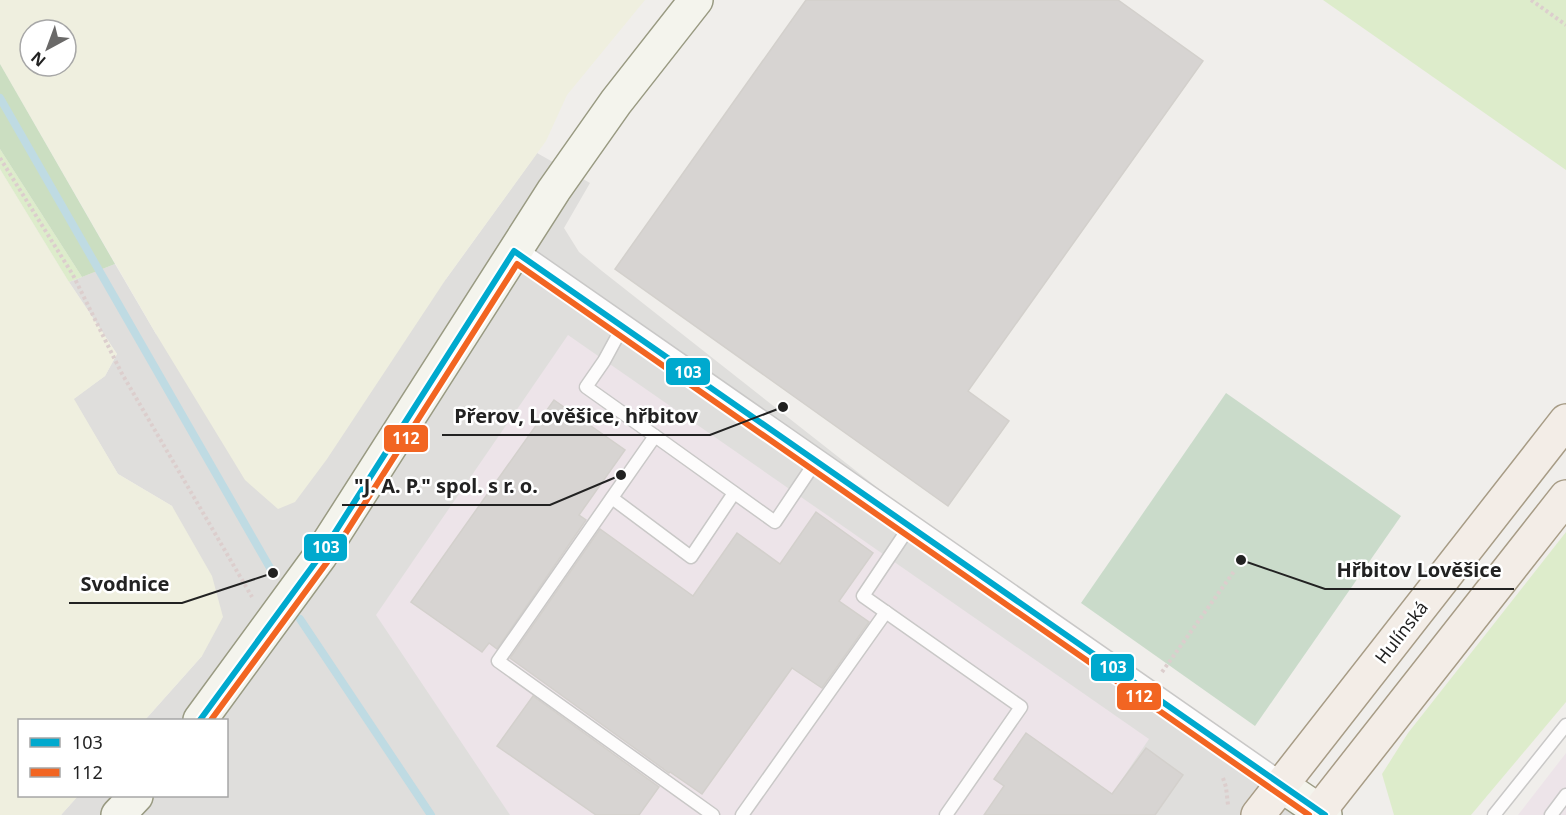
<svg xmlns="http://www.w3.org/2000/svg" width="1566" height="815" font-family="'Noto Sans',sans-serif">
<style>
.residential{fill:#dfdedc}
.industrial{fill:#ede4e9}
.farmland{fill:#efefdf;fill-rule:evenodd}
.grass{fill:#ddeccb}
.forest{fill:#cbdec1}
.cemetery{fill:#cadbca}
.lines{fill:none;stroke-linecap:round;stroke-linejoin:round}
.stream{stroke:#bfdbe3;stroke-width:8}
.building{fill:#d7d4d2;stroke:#d3d0cc;stroke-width:1.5}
.lane-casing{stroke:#c9c8c7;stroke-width:15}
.street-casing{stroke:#c9c8c7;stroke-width:27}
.secondary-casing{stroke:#999a82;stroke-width:36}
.primary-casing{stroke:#a79c86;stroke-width:36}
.path{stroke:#dccecd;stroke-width:4;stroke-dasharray:3 3;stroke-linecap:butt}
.lane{stroke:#fdfcfc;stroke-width:12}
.street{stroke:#fdfcfc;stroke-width:24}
.secondary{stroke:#f4f4ed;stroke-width:33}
.primary{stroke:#f3ede7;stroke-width:33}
.bus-1-casing{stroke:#fff;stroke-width:10}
.bus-2-casing{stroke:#fff;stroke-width:10}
.bus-1{stroke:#00a9ce;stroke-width:6}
.bus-2{stroke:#f26522;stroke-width:6}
.labels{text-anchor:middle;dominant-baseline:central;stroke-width:5;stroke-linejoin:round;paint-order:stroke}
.street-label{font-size:18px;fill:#222;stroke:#fff}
.leader{fill:none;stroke:#222;stroke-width:2}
.callout-dot{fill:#222;stroke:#fff;stroke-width:2}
.callout-label{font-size:20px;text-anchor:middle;font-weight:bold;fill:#222;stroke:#fff;stroke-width:5;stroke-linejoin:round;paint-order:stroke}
.line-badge{stroke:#fff;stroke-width:2}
.badge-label{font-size:16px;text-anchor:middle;font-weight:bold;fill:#fff}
</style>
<rect width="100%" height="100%" fill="#f0eeeb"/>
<path class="residential" d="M537,153L590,183L564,228L579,252L602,271L1057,629L1325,815H61L78,796H226V720H145L202,656L172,506L118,474L73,399L105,376L117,354L69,282L115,264L156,334L446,279Z"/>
<g class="industrial">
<path d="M568,335L1149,739L1098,815H510L376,615Z"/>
<path d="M1566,753V815H1518Z"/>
</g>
<g class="farmland">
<path d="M0,0H645L567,95L546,141L446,279L327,459L295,502L278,509L245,480L156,334L0,64ZM30,30H66V66H30Z"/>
<path d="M0,169L69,282L117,354L105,376L74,399L118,474L172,506L212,576L223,617L202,656L145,720H20V796H78L61,815H0Z"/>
</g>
<g class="grass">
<path d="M1323,0H1566V170Z"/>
<path d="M0,149L82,277L69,282L0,169Z"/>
<path d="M1566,532V702L1471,815H1394L1382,774L1408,733Z"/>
</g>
<path class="forest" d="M0,64L115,264L82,277L0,149Z"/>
<path class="cemetery" d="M1226,393L1401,516L1255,726L1081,603Z"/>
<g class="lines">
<g class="stream">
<path d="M0,98L273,573"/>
<path d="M300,619L431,815"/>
</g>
</g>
<g class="building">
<path d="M806,0H1118L1203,61L968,391L1009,421L948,506L615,269Z"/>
<path d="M554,400L625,450L579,515L586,520L497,649L489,643L482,652L411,602Z"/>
<path d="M816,512L873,553L839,601L869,622L822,688L792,668L702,794L670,772L669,773L510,658L600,529L693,596L737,533L780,564Z"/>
<path d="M533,696L659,787L639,815H596L497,746Z"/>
<path d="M1026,733L1112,794L1146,748L1183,775L1155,815H984L1004,786L994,779Z"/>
</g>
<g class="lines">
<defs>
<g id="lane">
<path d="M623,326L604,361L586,387L655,436"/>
<path d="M612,498L691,557L734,493"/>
<path d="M910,526L863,596L1021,707L946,815"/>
<path d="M713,815L498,661L655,436L775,522L816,461"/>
<path d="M742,815L886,612"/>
<path d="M1494,815L1566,725"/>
<path d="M1551,815L1566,795"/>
</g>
<path id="street" d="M514,251L1281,785"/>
<g id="secondary">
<path d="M200,720L320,556L554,190L616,102L696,0"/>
<path d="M1281,785L1325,815"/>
<path d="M118,815L136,796"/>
</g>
<g id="primary">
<path d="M1258,815L1566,421"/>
<path d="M1316,815L1566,497"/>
</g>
</defs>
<use href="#lane" class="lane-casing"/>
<use href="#street" class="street-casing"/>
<use href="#secondary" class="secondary-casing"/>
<use href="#primary" class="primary-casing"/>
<g class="path">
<path d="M1531,0L1566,25"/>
<path d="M0,158L73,275L121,372L252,597"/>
<path d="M1162,672L1235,570"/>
<path d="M1223,778L1226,787L1228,805"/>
</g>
<use href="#lane" class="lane"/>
<use href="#street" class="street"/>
<use href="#secondary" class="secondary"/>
<use href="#primary" class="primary"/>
<defs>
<path id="bus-1" d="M200,720L320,556L514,251L1325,815"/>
<path id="bus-2" d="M211,720L328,561L517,264L1309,815"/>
</defs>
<use href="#bus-1" class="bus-1-casing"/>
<use href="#bus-2" class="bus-2-casing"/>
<use href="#bus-1" class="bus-1"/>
<use href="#bus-2" class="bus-2"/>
</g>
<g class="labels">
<g class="street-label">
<text transform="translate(1401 632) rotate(-52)">Hulínská</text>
</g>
</g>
<path class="leader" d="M783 407L710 435H442M621 475L550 505H342M1241 560L1325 589H1514M273 573L182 603H69"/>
<g class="callout-dot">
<circle cx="783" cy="407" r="6"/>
<circle cx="621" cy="475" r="6"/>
<circle cx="1241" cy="560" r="6"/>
<circle cx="273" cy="573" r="6"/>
</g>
<g class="callout-label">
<text x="576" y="423">Přerov, Lověšice, hřbitov</text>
<text x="446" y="493">"J. A. P." spol. s r. o.</text>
<text x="1419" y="577">Hřbitov Lověšice</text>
<text x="125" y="591">Svodnice</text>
</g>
<g class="line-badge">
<rect x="665" y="357" width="46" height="29" rx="6" fill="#00a9ce"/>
<rect x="383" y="424" width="46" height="29" rx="6" fill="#f26522"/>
<rect x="303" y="533" width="45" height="29" rx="6" fill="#00a9ce"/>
<rect x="1090" y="653" width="45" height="29" rx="6" fill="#00a9ce"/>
<rect x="1116" y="682" width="46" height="29" rx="6" fill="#f26522"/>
</g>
<g class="badge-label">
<text x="688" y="378">103</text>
<text x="406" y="444">112</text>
<text x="326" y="553">103</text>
<text x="1113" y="673">103</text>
<text x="1139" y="702">112</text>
</g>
<rect x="18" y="719" width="210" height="78" fill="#ffffff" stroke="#a7a7a7" stroke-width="1.5"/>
<rect x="30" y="738" width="30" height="9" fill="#00a9ce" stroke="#a7a7a7" stroke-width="1.5"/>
<text x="72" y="749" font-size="18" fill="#222222">103</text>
<rect x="30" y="768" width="30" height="9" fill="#f26522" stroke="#a7a7a7" stroke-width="1.5"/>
<text x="72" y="779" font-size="18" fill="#222222">112</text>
<g transform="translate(48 48) rotate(221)"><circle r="28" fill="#ffffff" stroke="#a7a7a7" stroke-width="1.5"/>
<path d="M0-4.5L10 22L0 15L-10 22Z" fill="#6a6968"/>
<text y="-9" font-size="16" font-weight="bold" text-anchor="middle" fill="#222222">N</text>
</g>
</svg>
